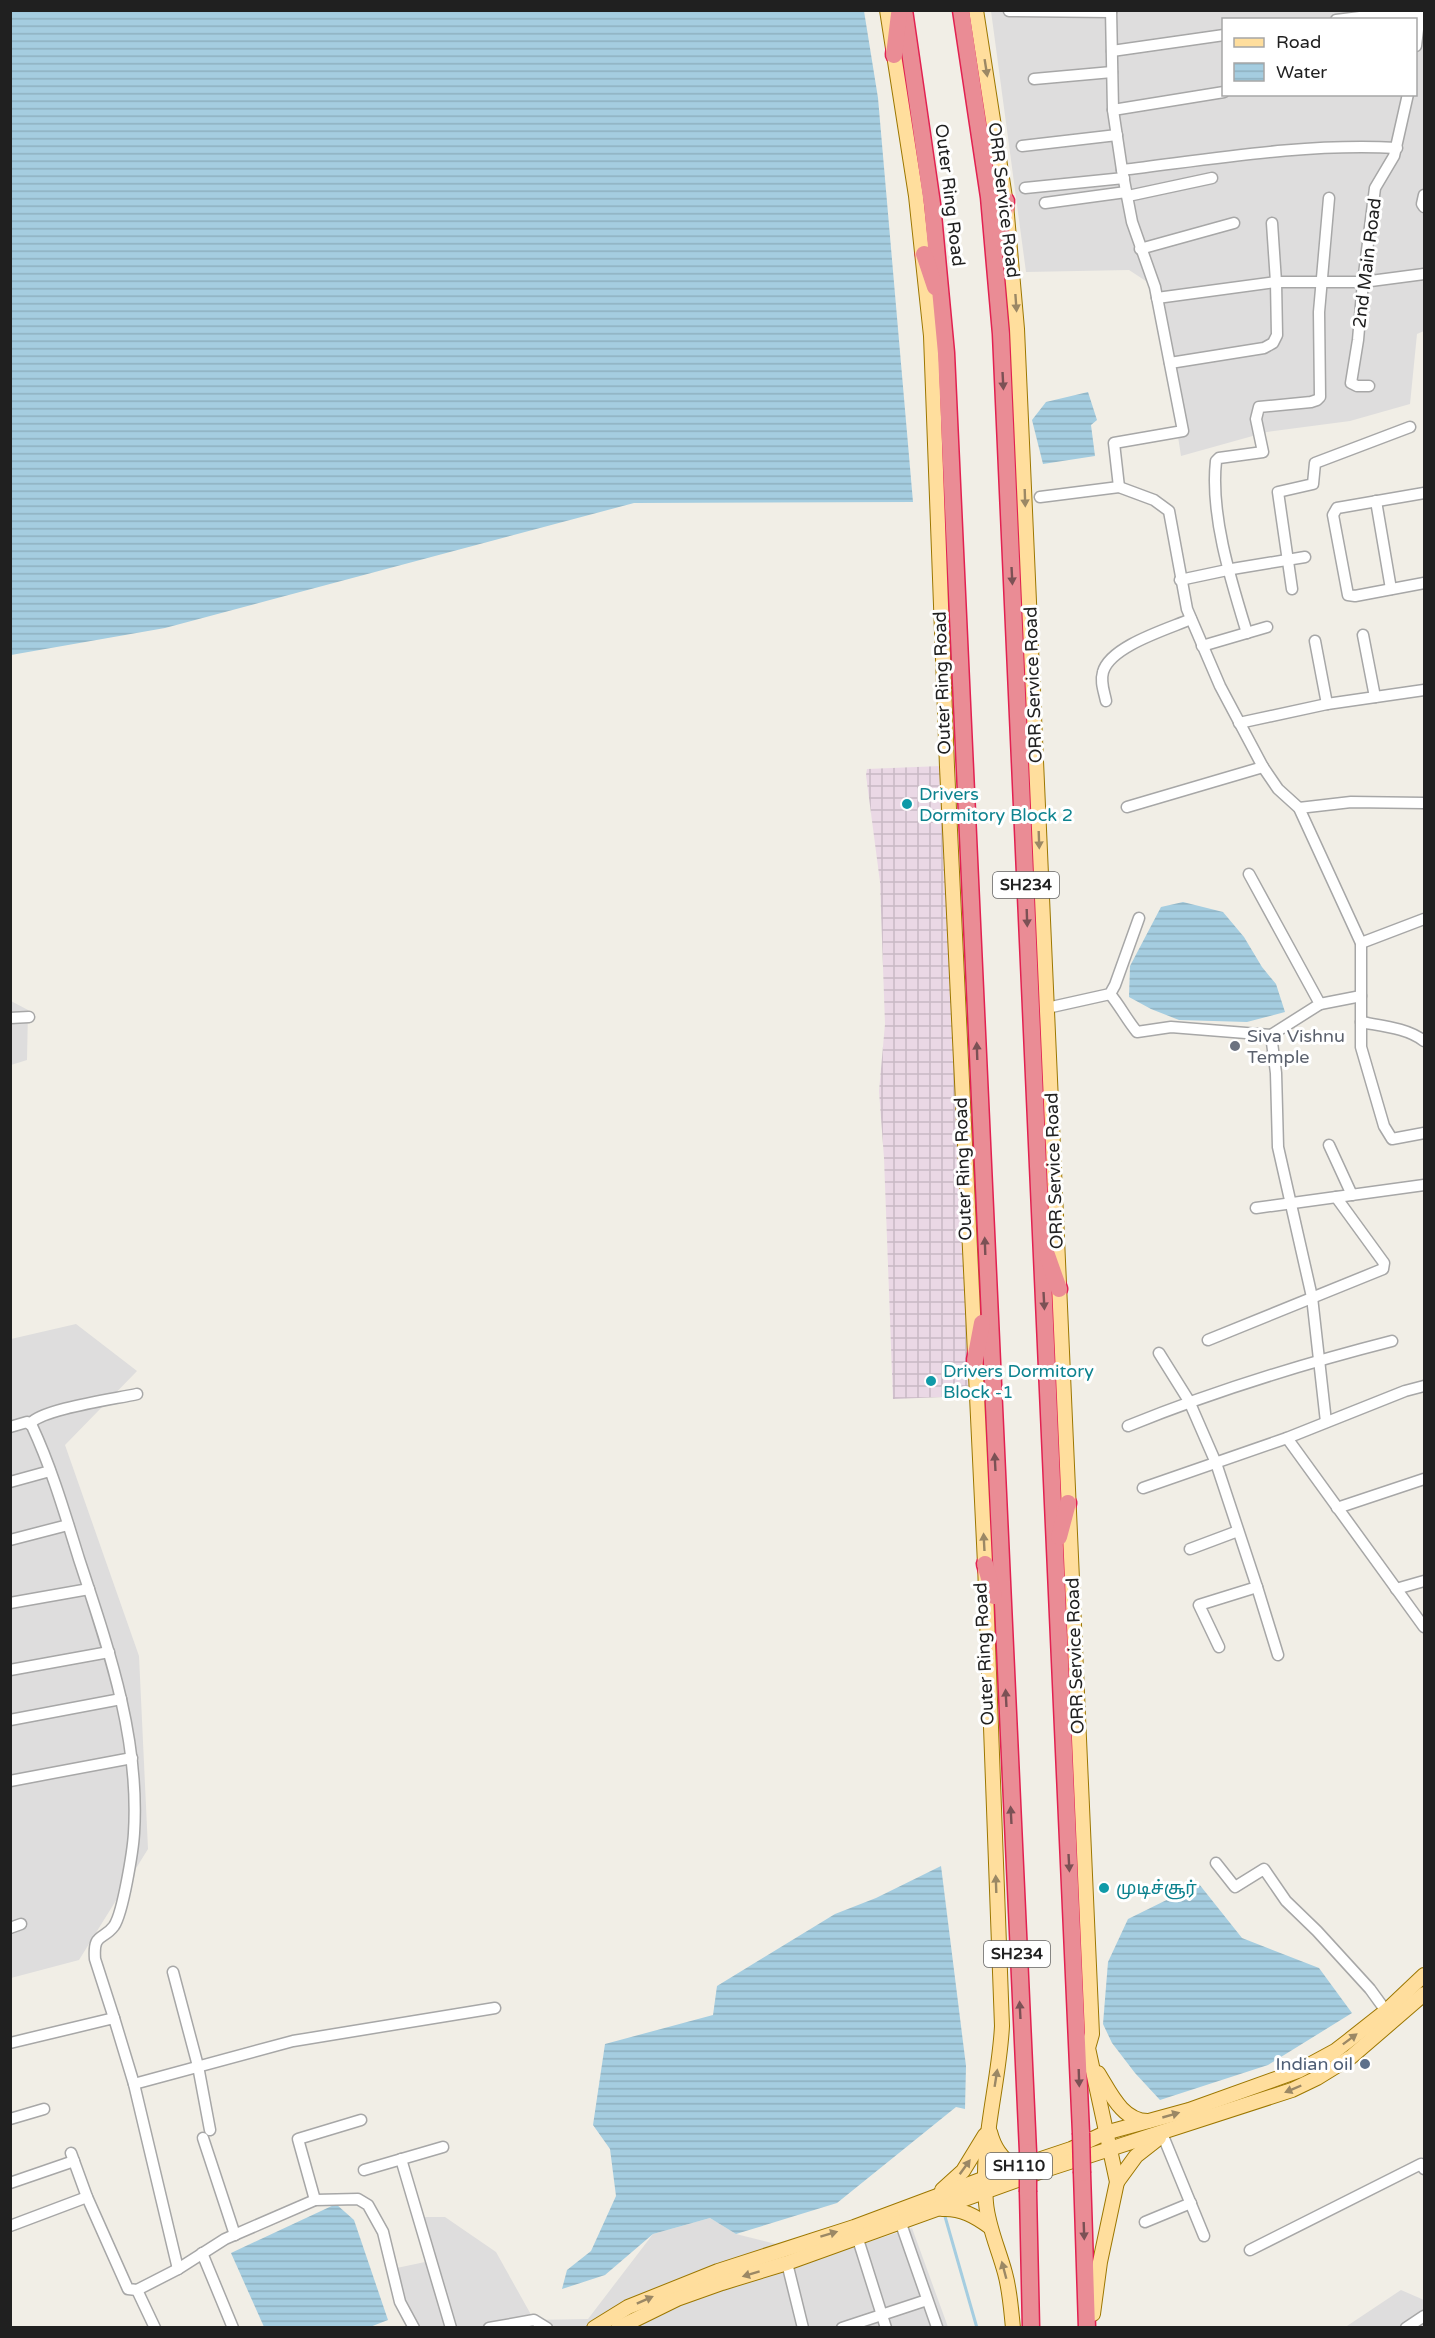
<svg xmlns="http://www.w3.org/2000/svg" width="1435" height="2338" font-family="'Varela Round','Noto Sans Tamil',sans-serif">
<style>
.residential{fill:#dedddd;fill-rule:evenodd}
.industrial{fill:url(#industrial-grid)}
.water{fill:url(#water-rules)}
.lines{fill:none;stroke-linecap:round;stroke-linejoin:round}
.stream{stroke:#a5cde0;stroke-width:3}
.minor-casing{stroke:#a7a7a7;stroke-width:13}
.major-casing{stroke:#9c7700;stroke-width:16}
.highway-casing{stroke:#e22151;stroke-width:19}
.minor{stroke:#fff;stroke-width:10}
.major{stroke:#ffde9d;stroke-width:14}
.highway{stroke:#ea8c95;stroke-width:16}
.highway-bridge-casing{stroke:#e22151;stroke-width:19;stroke-linecap:butt}
.highway-bridge{stroke:#ea8c95;stroke-width:16}
.oneway{fill:#9b8865}
.oneway2{fill:#7b5155}
.culture-dot{fill:#0f9aa8;stroke:#fff;stroke-width:2}
.worship-dot{fill:#6b7280;stroke:#fff;stroke-width:2}
.service-dot{fill:#5c6f8a;stroke:#fff;stroke-width:2}
.labels{text-anchor:middle;dominant-baseline:central;stroke-width:6;stroke-linejoin:round;paint-order:stroke}
.shield{fill:#fff;stroke:#636363;stroke-width:1.5}
.shield-label{font-size:16px;font-weight:bold;fill:#202020}
.street-label{font-size:18px;fill:#202020;stroke:#fff}
.culture-label{font-size:18px;fill:#0d838f;stroke:#fff;text-anchor:start}
.worship-label{font-size:18px;fill:#5b616d;stroke:#fff;text-anchor:start}
.service-label{font-size:18px;fill:#4e5e75;stroke:#fff;text-anchor:end}
</style>
<defs>
<pattern id="industrial-grid" width="8" height="8" patternUnits="userSpaceOnUse" patternTransform="scale(1.5)"><rect width="8" height="8" fill="#ead8e5"/><path d="M0 4h8M4 0v8" fill="none" stroke="#c8b9c4"/></pattern>
<pattern id="water-rules" width="6" height="5" patternUnits="userSpaceOnUse" patternTransform="scale(1.5)"><rect width="6" height="5" fill="#a5cde0"/><path d="M0 2.5h6" fill="none" stroke="#8eb0c0"/></pattern>
</defs>
<rect width="100%" height="100%" fill="#f1eee6"/>
<g class="residential">
<path d="M991,11H1424V331L1417,334L1410,404L1350,421L1267,432L1181,456L1155,287L1129,270L1026,272ZM1224,20H1416V94H1224Z"/>
<path d="M11,1001L28,1010L27,1060L11,1065Z"/>
<path d="M76,1324L137,1371L65,1445L139,1656L148,1849L79,1960L11,1978V1339Z"/>
<path d="M420,2217H445L496,2252L534,2320L588,2319L653,2234L710,2218L736,2234L824,2256L912,2228L948,2327H406L392,2269L425,2262Z"/>
<path d="M1401,2290L1424,2300V2327L1344,2328Z"/>
</g>
<path class="industrial" d="M941,766L969,1396L893,1399L884,1158L879,1091L885,1024L880,882L866,775L867,769Z"/>
<g class="water">
<path d="M11,10L864,11L878,98L913,502L634,503L165,628L11,655Z"/>
<path d="M1088,392L1097,420L1091,425L1095,456L1043,464L1032,420L1046,402Z"/>
<path d="M1183,902L1223,912L1244,937L1262,967L1276,984L1285,1012L1247,1022L1179,1020L1151,1009L1129,997L1130,966L1161,907Z"/>
<path d="M941,1866L966,2066L965,2109L956,2107L837,2203L736,2234L710,2218L653,2234L605,2275L562,2289L567,2270L591,2251L616,2196L610,2149L593,2125L605,2044L713,2015L717,1986L835,1914L876,1898Z"/>
<path d="M1199,1884L1242,1938L1319,1968L1352,2013L1268,2065L1160,2100L1135,2073L1112,2043L1103,2024L1108,1962L1128,1919Z"/>
<path d="M336,2204L354,2220L388,2320L370,2327H264L231,2253Z"/>
</g>
<g class="lines">
<path class="stream" d="M944,2213L977,2328"/>
<defs>
<g id="minor">
<path d="M1111,10L1113,110L1122,170L1132,222L1155,287L1183,431L1114,443L1119,487"/>
<path d="M1009,11L1111,12"/>
<path d="M1336,20L1360,17H1419"/>
<path d="M1416,46L1420,13"/>
<path d="M1112,51L1224,35"/>
<path d="M1034,79L1112,72"/>
<path d="M1113,110L1224,92"/>
<path d="M1022,146L1117,135"/>
<path d="M1122,170C1213,159 1304,143 1397,148"/>
<path d="M1025,188L1124,178"/>
<path d="M1424,195L1422,204L1424,207"/>
<path d="M1128,196L1212,178"/>
<path d="M1045,203L1126,192"/>
<path d="M1140,249L1234,223"/>
<path d="M1157,298L1276,282H1363L1424,274"/>
<path d="M1170,363L1264,348L1273,343L1277,335L1276,282L1272,223"/>
<path d="M1369,386H1357L1351,383L1358,340L1363,282L1375,188L1394,156L1408,94"/>
<path d="M1424,493L1343,507L1337,508L1333,515L1348,595L1355,596L1424,583"/>
<path d="M1040,497L1119,487L1154,500L1169,511L1187,609L1220,686L1263,767L1278,789L1299,808L1361,943V1047L1384,1126L1392,1139L1424,1133"/>
<path d="M1376,501L1391,589"/>
<path d="M1180,580L1232,569L1305,557"/>
<path d="M1292,589L1278,492L1313,484L1315,463L1410,427"/>
<path d="M1247,633C1231,581 1210,515 1216,461L1219,458L1263,452L1256,419L1259,407L1311,402L1317,400L1320,397L1319,312L1329,198"/>
<path d="M1363,635L1375,697"/>
<path d="M1315,641L1327,704"/>
<path d="M1202,646L1267,627"/>
<path d="M1106,701C1104,691 1100,682 1103,672C1110,646 1168,629 1191,619"/>
<path d="M1239,723L1327,704L1424,690"/>
<path d="M1127,807L1263,767"/>
<path d="M1299,808L1351,802L1424,803"/>
<path d="M1249,874L1320,1004L1271,1035L1276,1073L1278,1147L1312,1297L1326,1422"/>
<path d="M1361,943L1424,919"/>
<path d="M1110,994C1120,1006 1127,1020 1137,1032L1171,1027L1271,1035"/>
<path d="M1320,1004L1361,996"/>
<path d="M1047,1008L1110,994L1115,985L1139,918"/>
<path d="M10,1018L29,1017"/>
<path d="M1361,1022C1382,1026 1408,1028 1424,1041"/>
<path d="M1329,1145L1352,1195"/>
<path d="M1256,1208L1424,1185"/>
<path d="M1208,1340L1383,1269L1384,1263L1336,1197"/>
<path d="M1159,1353L1189,1401L1216,1463L1257,1587L1199,1605L1219,1647"/>
<path d="M30,1424C41,1409 115,1399 137,1394"/>
<path d="M1128,1426C1214,1391 1302,1364 1392,1341"/>
<path d="M10,1427L27,1422L32,1426C52,1469 65,1514 79,1559C108,1647 140,1738 134,1833C133,1850 123,1913 114,1926C103,1941 93,1932 95,1959L114,2018"/>
<path d="M1287,1438L1424,1627"/>
<path d="M10,1482L50,1471"/>
<path d="M1143,1488L1287,1438L1405,1391L1424,1386"/>
<path d="M1337,1508L1424,1479"/>
<path d="M10,1540L68,1525"/>
<path d="M1190,1549L1238,1531"/>
<path d="M1257,1587L1278,1655"/>
<path d="M1396,1589L1424,1581"/>
<path d="M10,1603L89,1589"/>
<path d="M10,1670L109,1652"/>
<path d="M10,1720L121,1699"/>
<path d="M10,1781L132,1758"/>
<path d="M1216,1863L1235,1887L1264,1869L1286,1901L1317,1931L1370,1989L1386,2011"/>
<path d="M10,1928L21,1924"/>
<path d="M173,1972L198,2066L210,2130"/>
<path d="M10,2043L114,2018L134,2084L178,2269L225,2239L315,2200L358,2199L368,2205L383,2232L400,2302L414,2328"/>
<path d="M134,2084L293,2041L495,2008"/>
<path d="M10,2119L44,2109"/>
<path d="M1163,2136L1204,2236"/>
<path d="M203,2138L235,2235"/>
<path d="M71,2153L87,2197L128,2289L137,2290"/>
<path d="M401,2159L451,2328"/>
<path d="M364,2170L443,2147"/>
<path d="M10,2183L74,2161"/>
<path d="M315,2200L298,2139L361,2120"/>
<path d="M900,2221L937,2327"/>
<path d="M1145,2222L1191,2203"/>
<path d="M10,2226L87,2197"/>
<path d="M856,2233L886,2328"/>
<path d="M1250,2250L1421,2164L1424,2169"/>
<path d="M202,2253L233,2328"/>
<path d="M787,2263L803,2328"/>
<path d="M155,2328L137,2290L178,2269"/>
<path d="M489,2328L534,2320L547,2328"/>
<path d="M842,2328L927,2300"/>
<path d="M1406,2328L1424,2316"/>
</g>
<g id="major">
<path d="M887,10L916,196L931,336L947,767L985,1564L1002,2026C999,2085 980,2143 986,2203C988,2227 999,2250 1005,2273C1010,2291 1011,2309 1013,2328"/>
<path d="M976,10L1006,204L1017,329L1092,2034L1088,2048L1117,2182L1100,2262L1093,2314"/>
<path d="M1098,2073C1110,2092 1122,2121 1148,2121"/>
<path d="M990,2132C994,2148 1002,2160 1016,2167"/>
<path d="M1117,2182L1136,2156L1159,2138"/>
<path d="M942,2190L963,2171L985,2135"/>
<path d="M942,2209C961,2208 975,2216 990,2227"/>
<path d="M594,2328L628,2307L718,2271L854,2227L996,2174L1071,2149L1105,2133L1189,2110L1298,2071L1335,2051L1348,2041L1386,2011L1424,1975"/>
<path d="M618,2328L677,2299L722,2283L787,2263L1048,2169L1292,2090L1317,2078L1351,2057L1424,1994"/>
</g>
<g id="highway">
<path d="M904,10L932,204L946,353L1028,2152"/>
<path d="M961,10L989,197L1001,334L1081,2133"/>
<path d="M894,55L899,14"/>
<path d="M1000,239L1006,201"/>
<path d="M924,254L935,287"/>
<path d="M1047,1255L1059,1289"/>
<path d="M975,1360L982,1323"/>
<path d="M1059,1537L1068,1503"/>
<path d="M985,1564L994,1596"/>
<path d="M1082,2173L1087,2328"/>
<path d="M1028,2192L1031,2328"/>
</g>
</defs>
<use href="#minor" class="minor-casing"/>
<use href="#major" class="major-casing"/>
<use href="#highway" class="highway-casing"/>
<use href="#minor" class="minor"/>
<use href="#major" class="major"/>
<use href="#highway" class="highway"/>
<defs>
<g id="highway-bridge">
<path d="M1081,2133L1082,2173"/>
<path d="M1028,2152V2192"/>
</g>
</defs>
<use href="#highway-bridge" class="highway-bridge-casing"/>
<use href="#highway-bridge" class="highway-bridge"/>
</g>
<defs><path id="oneway-solid" d="M-6-.8H1V-3.2L6.5 0L1 3.2V.8H-6Z" transform="scale(1.5)"/></defs>
<g class="oneway">
<use href="#oneway-solid" transform="translate(986 68) rotate(81)"/>
<use href="#oneway-solid" transform="translate(1016 303) rotate(86)"/>
<use href="#oneway-solid" transform="translate(1025 498) rotate(88)"/>
<use href="#oneway-solid" transform="translate(1039 840) rotate(88)"/>
<use href="#oneway-solid" transform="translate(984 1542) rotate(-93)"/>
<use href="#oneway-solid" transform="translate(996 1884) rotate(-92)"/>
<use href="#oneway-solid" transform="translate(1350 2039) rotate(-37)"/>
<use href="#oneway-solid" transform="translate(996 2078) rotate(-81)"/>
<use href="#oneway-solid" transform="translate(1293 2089) rotate(157)"/>
<use href="#oneway-solid" transform="translate(1171 2115) rotate(-16)"/>
<use href="#oneway-solid" transform="translate(965 2167) rotate(-54)"/>
<use href="#oneway-solid" transform="translate(829 2234) rotate(-17)"/>
<use href="#oneway-solid" transform="translate(1004 2270) rotate(-105)"/>
<use href="#oneway-solid" transform="translate(751 2274) rotate(163)"/>
<use href="#oneway-solid" transform="translate(645 2300) rotate(-24)"/>
</g>
<g class="oneway2">
<use href="#oneway-solid" transform="translate(1003 381) rotate(87)"/>
<use href="#oneway-solid" transform="translate(1012 576) rotate(87)"/>
<use href="#oneway-solid" transform="translate(1027 918) rotate(88)"/>
<use href="#oneway-solid" transform="translate(977 1051) rotate(-92)"/>
<use href="#oneway-solid" transform="translate(985 1246) rotate(-92)"/>
<use href="#oneway-solid" transform="translate(1044 1301) rotate(87)"/>
<use href="#oneway-solid" transform="translate(995 1462) rotate(-93)"/>
<use href="#oneway-solid" transform="translate(1006 1698) rotate(-93)"/>
<use href="#oneway-solid" transform="translate(1011 1815) rotate(-93)"/>
<use href="#oneway-solid" transform="translate(1069 1863) rotate(87)"/>
<use href="#oneway-solid" transform="translate(1020 2010) rotate(-93)"/>
<use href="#oneway-solid" transform="translate(1079 2078) rotate(88)"/>
<use href="#oneway-solid" transform="translate(1084 2231) rotate(88)"/>
</g>
<g class="culture-dot">
<circle cx="907" cy="804" r="6"/>
<circle cx="931" cy="1381" r="6"/>
<circle cx="1104" cy="1888" r="6"/>
</g>
<circle class="worship-dot" cx="1235" cy="1046" r="6"/>
<circle class="service-dot" cx="1365" cy="2064" r="6"/>
<g class="labels">
<g class="shield">
<rect x="993" y="872" width="66" height="26" rx="4.5"/>
<rect x="984" y="1941" width="66" height="26" rx="4.5"/>
<rect x="986" y="2153" width="66" height="26" rx="4.5"/>
</g>
<g class="shield-label">
<text x="1026" y="885">SH234</text>
<text x="1017" y="1954">SH234</text>
<text x="1019" y="2166">SH110</text>
</g>
<g class="street-label">
<text transform="translate(950 195) rotate(83)">Outer Ring Road</text>
<text transform="translate(1004 200) rotate(83)">ORR Service Road</text>
<text transform="translate(1367 263) rotate(-83)">2nd Main Road</text>
<text transform="translate(942 683) rotate(-92)">Outer Ring Road</text>
<text transform="translate(1033 685) rotate(-92)">ORR Service Road</text>
<text transform="translate(963 1169) rotate(-92)">Outer Ring Road</text>
<text transform="translate(1054 1171) rotate(-92)">ORR Service Road</text>
<text transform="translate(984 1654) rotate(-93)">Outer Ring Road</text>
<text transform="translate(1075 1656) rotate(-92)">ORR Service Road</text>
</g>
<g class="culture-label">
<text x="919" y="794">Drivers<tspan x="919" dy="21">Dormitory Block 2</tspan></text>
<text x="943" y="1371">Drivers Dormitory<tspan x="943" dy="21">Block -1</tspan></text>
<text x="1116" y="1888">முடிச்சூர்</text>
</g>
<g class="worship-label">
<text x="1247" y="1036">Siva Vishnu<tspan x="1247" dy="21">Temple</tspan></text>
</g>
<g class="service-label">
<text x="1353" y="2064">Indian oil</text>
</g>
</g>
<rect width="1435" height="2338" fill="none" stroke="#202020" stroke-width="24"/>
<rect x="1222" y="18" width="195" height="78" fill="#ffffff" stroke="#a6a6a6" stroke-width="1.5"/>
<rect x="1234" y="38" width="30" height="9" fill="#ffde9d" stroke="#a6a6a6" stroke-width="1.5"/>
<text x="1276" y="48" font-size="18" fill="#202020">Road</text>
<rect x="1234" y="63" width="30" height="18" fill="url(#water-rules)" stroke="#a6a6a6" stroke-width="1.5"/>
<text x="1276" y="78" font-size="18" fill="#202020">Water</text>
</svg>
